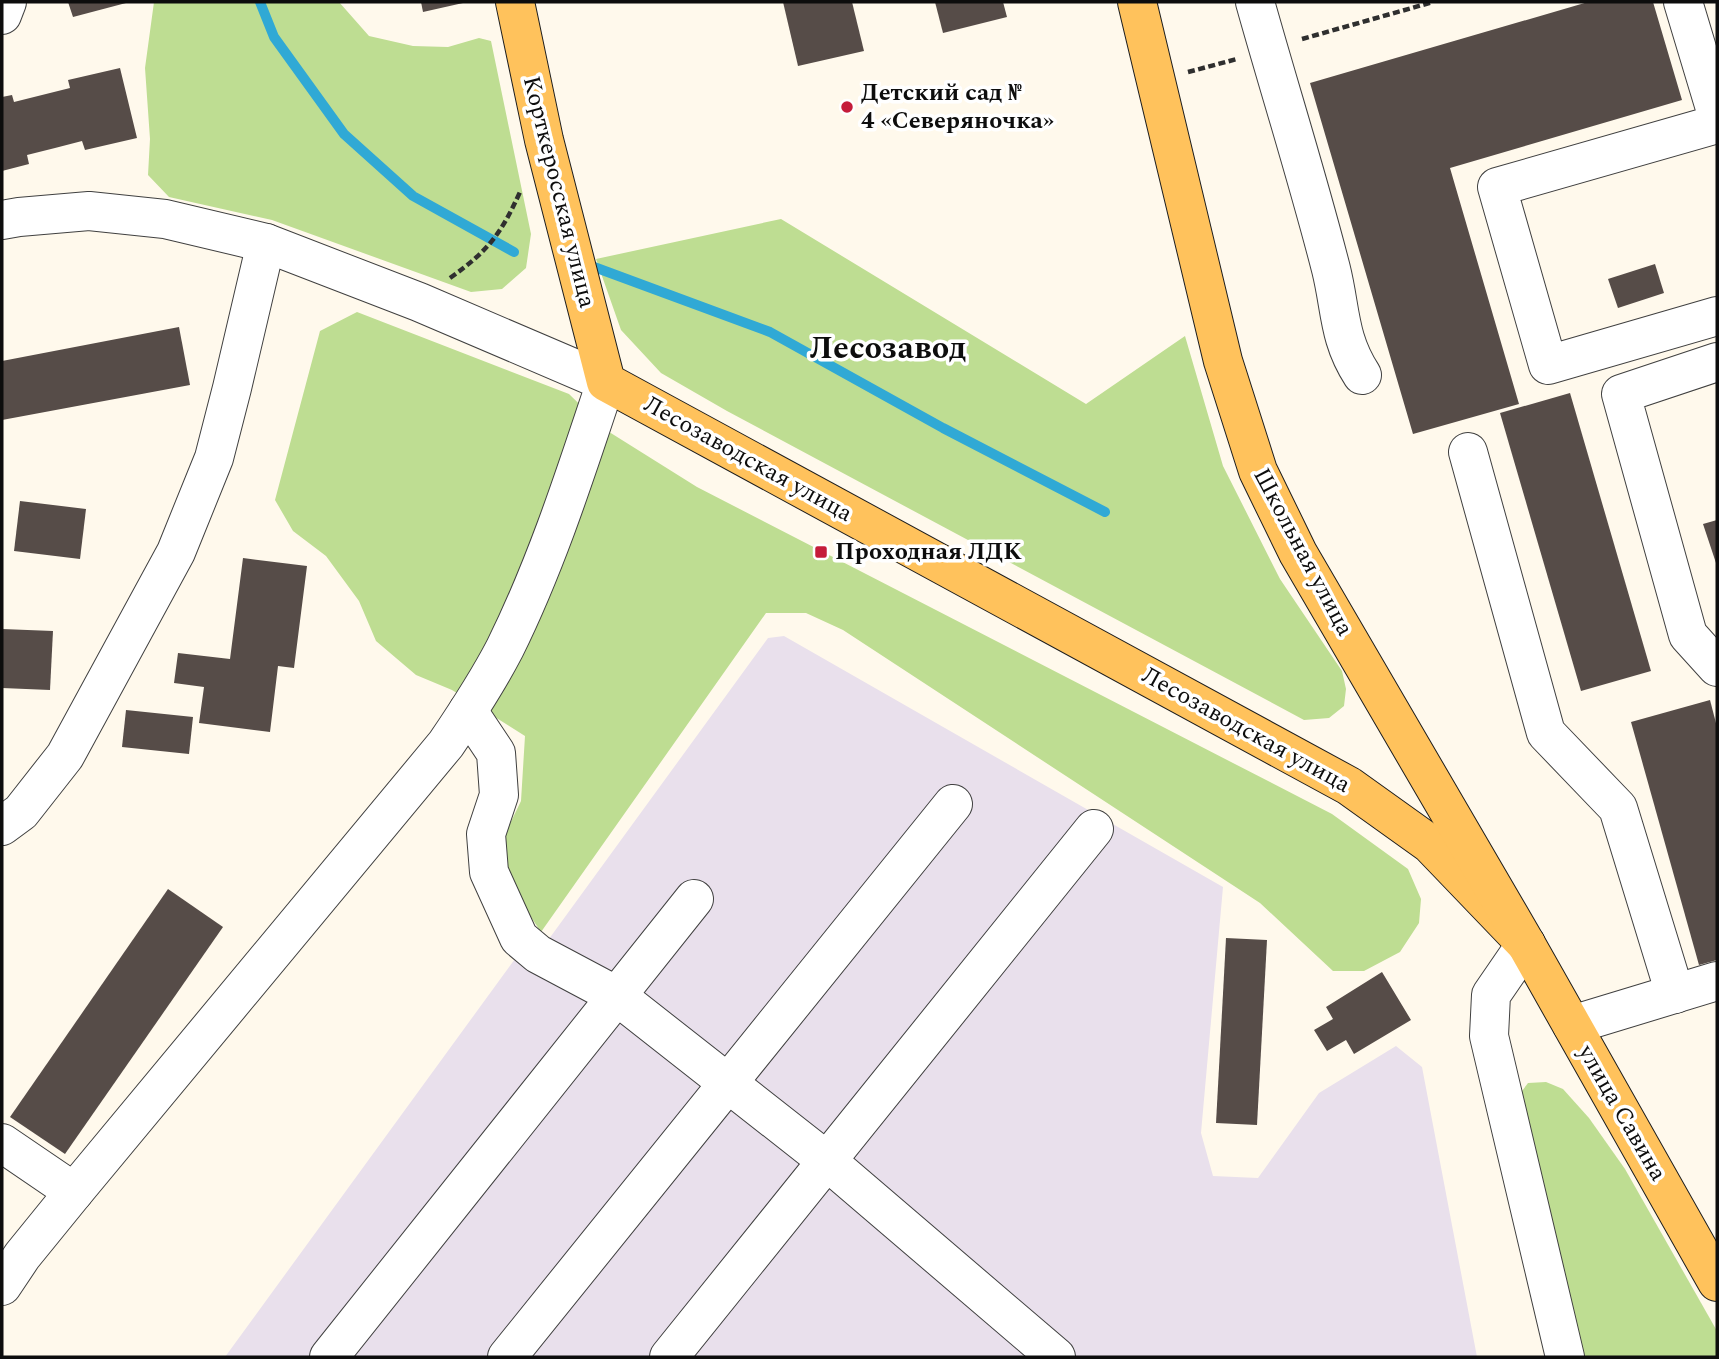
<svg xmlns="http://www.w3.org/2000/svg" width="1719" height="1359" font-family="Spectral,serif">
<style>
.industrial{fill:#e9e0ec}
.forest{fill:#bedd92}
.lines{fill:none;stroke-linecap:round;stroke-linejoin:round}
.stream{stroke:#30a9d5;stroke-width:10}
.building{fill:#564c48}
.minor-casing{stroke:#404040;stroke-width:40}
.major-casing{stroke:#1e1e1e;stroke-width:40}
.path{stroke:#2f2f2f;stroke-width:4.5;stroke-dasharray:7 3.5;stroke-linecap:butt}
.minor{stroke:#fff;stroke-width:38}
.major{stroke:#ffc25c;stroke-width:38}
.poi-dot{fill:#c51c3a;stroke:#fff;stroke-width:2.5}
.labels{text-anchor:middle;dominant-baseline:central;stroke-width:7;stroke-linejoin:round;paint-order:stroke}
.poi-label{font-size:24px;font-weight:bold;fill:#0d0d0d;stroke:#fff;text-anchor:start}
.street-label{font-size:24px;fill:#0d0d0d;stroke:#fff}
.district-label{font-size:32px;font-weight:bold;fill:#0d0d0d;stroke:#fff}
</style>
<rect width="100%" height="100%" fill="#fff9ec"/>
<path class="industrial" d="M784,636L1223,887L1201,1133L1213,1176L1258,1178L1319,1093L1396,1046L1422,1067L1477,1357H225L520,952L538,954L768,638Z"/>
<g class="forest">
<path d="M154,2H339L369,36L413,46L448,47L479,38L491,41L531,234L526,268L502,289L471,292L272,220L169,197L148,175L150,139L145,68Z"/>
<path d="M781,219L1086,404L1185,336L1223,466L1280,579L1342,671L1346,689L1344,706L1329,718L1304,720L727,411L661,373L621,330L596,259Z"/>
<path d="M357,312L569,394L606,430L697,487L1332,814L1408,869L1421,899L1419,923L1400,952L1364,971H1333L1260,903L843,630L806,613H766L541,932L520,901L505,860L506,832L521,801L525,736L452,690L416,675L376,641L359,601L326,556L293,531L275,500L320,331Z"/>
<path d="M1546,1082L1563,1089L1589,1118L1625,1169L1717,1331V1357H1579L1519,1095L1528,1083Z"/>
</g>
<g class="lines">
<g class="stream">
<path d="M260,2L274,37L344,134L413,196L514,252"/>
<path d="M586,264L770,332L943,428L1105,512"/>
</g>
</g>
<g class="building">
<path d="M68,2H126V3L73,17Z"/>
<path d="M421,2H463V3L423,12Z"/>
<path d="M783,2H852L864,51L798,66Z"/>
<path d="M935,2H1003L1007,17L943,33Z"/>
<path d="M1588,2H1653L1682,100L1450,168L1519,404L1413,434L1310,83Z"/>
<path d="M120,68L137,138L85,150L82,141L55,148L27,155L29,164L2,171V97L12,95L14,102L70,88L68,80Z"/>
<path d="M1655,264L1664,293L1618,308L1608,279Z"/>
<path d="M179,327L190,385L2,420V361Z"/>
<path d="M1570,393L1651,671L1581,691L1500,413Z"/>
<path d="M20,501L86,509L80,559L14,551Z"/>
<path d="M1717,520V566L1703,524Z"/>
<path d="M243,558L307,566L294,668L278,666L270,732L199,723L204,687L174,683L178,653L230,659Z"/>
<path d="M2,629L53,631L50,690L2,688Z"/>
<path d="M1710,700L1717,727V960L1699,965L1631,722Z"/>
<path d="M126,710L193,717L189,754L122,747Z"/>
<path d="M168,889L223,927L65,1154L10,1117Z"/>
<path d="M1226,938L1267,940L1257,1125L1216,1123Z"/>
<path d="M1382,972L1411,1020L1354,1054L1346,1040L1327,1051L1314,1030L1333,1019L1326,1007Z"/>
</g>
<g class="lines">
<defs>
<g id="minor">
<path d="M1255,2C1280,91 1308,179 1331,269C1341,309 1338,338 1362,375"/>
<path d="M1683,2L1717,115"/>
<path d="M2,15L7,2"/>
<path d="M1717,124L1497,187L1548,365L1717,316"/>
<path d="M2,220L19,217L89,211L165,219L266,243L419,302L606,382C576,472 547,563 505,648C488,681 467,713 446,744L74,1192L22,1256L2,1286"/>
<path d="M1717,362L1621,394L1688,635L1717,667"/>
<path d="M1468,452L1546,733L1618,808L1675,994"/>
<path d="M468,711L496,753L499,795L486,834L489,872L519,938L538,954L617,996L827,1161L1056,1357"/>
<path d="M2,826L21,812L65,756L176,552L214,458L232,388L266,243"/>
<path d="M1526,944L1491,995L1489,1036L1565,1357"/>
<path d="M1572,1025L1717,981"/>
<path d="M2,1143L74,1192"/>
<path d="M329,1357L694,899"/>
<path d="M507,1357L953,804"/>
<path d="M669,1357L1094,829"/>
</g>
<g id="major">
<path d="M515,2L544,140L606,382L1349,786L1430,844L1526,944"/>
<path d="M1137,2L1223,361L1258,471L1298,553L1526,944L1717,1282"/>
</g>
</defs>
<use href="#minor" class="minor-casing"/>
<use href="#major" class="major-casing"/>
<g class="path">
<path d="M1302,39L1433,2"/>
<path d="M1188,72L1237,59"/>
<path d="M450,278C488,251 501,234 520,192"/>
</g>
<use href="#minor" class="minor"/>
<use href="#major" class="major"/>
</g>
<g class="poi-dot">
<circle cx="847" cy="107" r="7"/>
<rect x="814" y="545" width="14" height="14" rx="3.5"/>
</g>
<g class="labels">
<g class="poi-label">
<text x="861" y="93">Детский сад №<tspan x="861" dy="28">4 «Северяночка»</tspan></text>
<text x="835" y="552">Проходная ЛДК</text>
</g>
<g class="street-label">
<text transform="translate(559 192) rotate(76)">Корткеросская улица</text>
<text transform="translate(748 459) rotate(29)">Лесозаводская улица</text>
<text transform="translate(1303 552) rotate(62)">Школьная улица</text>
<text transform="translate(1246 730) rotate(29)">Лесозаводская улица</text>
<text transform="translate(1622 1113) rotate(60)">улица Савина</text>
</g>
<g class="district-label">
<text x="888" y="348">Лесозавод</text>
</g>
</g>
<rect width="1719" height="1359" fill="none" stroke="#0d0d0d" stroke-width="7"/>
</svg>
